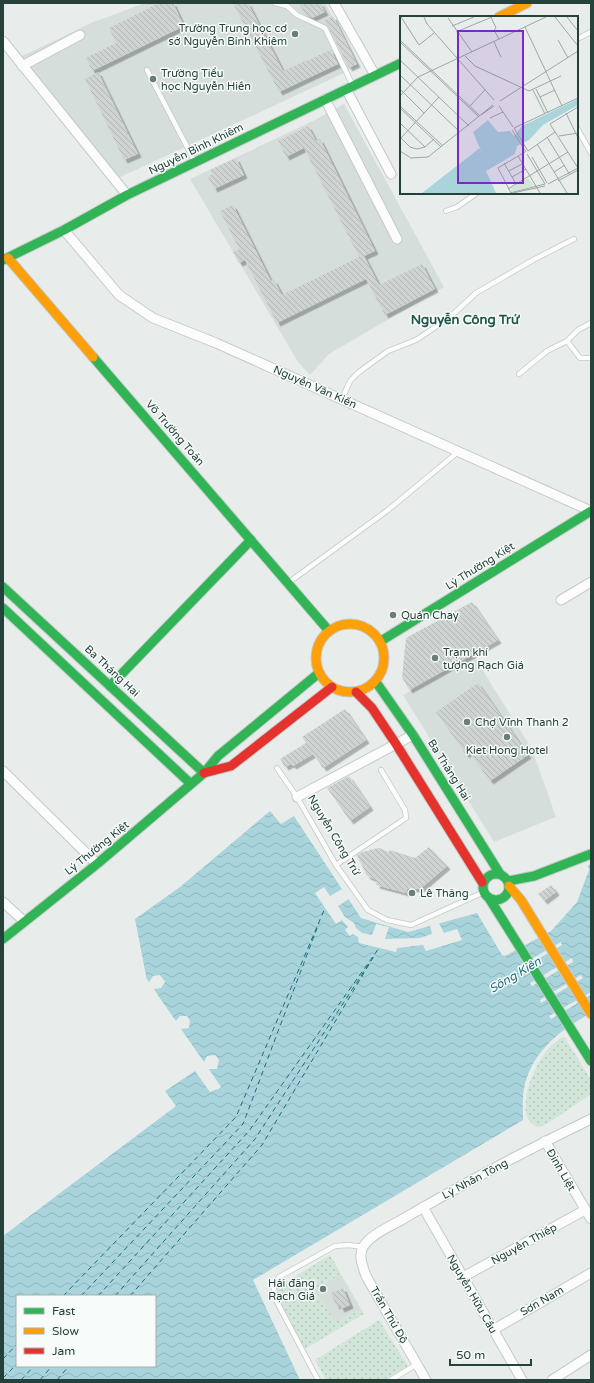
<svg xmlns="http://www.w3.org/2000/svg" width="594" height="1383" font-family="'Varela Round',sans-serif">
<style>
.built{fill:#d6dedb}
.grass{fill:url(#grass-dots)}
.water{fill:url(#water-waves);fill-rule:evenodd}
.pier{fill:#e8edeb}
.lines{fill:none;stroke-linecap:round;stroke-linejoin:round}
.ferry{stroke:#1c6f80;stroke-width:1;stroke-dasharray:5 4;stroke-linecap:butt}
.building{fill:url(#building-back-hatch);filter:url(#shadow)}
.lane-casing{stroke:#c5cac8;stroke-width:6}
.street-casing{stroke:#c5cac8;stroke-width:11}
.fast-casing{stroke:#c3cbc8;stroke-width:11}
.slow-casing{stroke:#c3cbc8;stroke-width:11}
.jam-casing{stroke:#c3cbc8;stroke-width:11}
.lane{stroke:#fcfcfc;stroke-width:4.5}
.street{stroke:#fcfcfc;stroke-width:9}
.fast{stroke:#30b455;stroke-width:9}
.slow{stroke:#ff9f0a;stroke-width:9}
.jam{stroke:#e5322d;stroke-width:9}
.poi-dot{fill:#697e78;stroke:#f7fbf9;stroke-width:1.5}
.labels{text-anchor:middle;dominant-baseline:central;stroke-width:3;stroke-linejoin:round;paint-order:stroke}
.poi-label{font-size:11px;fill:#24423a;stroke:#f7fbf9;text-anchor:start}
.street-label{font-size:11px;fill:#24423a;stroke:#f7fbf9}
.water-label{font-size:12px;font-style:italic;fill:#1c6f80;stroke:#f7fbf9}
.quarter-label{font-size:13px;font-weight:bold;fill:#1f5548;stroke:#f7fbf9}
.inset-river{fill:none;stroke:#a9d4db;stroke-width:2}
.inset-road{fill:none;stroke:#9aa9a4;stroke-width:1}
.view{fill:#7b2cbf;fill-opacity:0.15;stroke:#7b2cbf;stroke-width:2}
.inset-edge{fill:none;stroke:#24423a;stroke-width:2}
</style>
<defs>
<pattern id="grass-dots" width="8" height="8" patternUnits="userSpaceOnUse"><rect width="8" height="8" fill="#d1e6d8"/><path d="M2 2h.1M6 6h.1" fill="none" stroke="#b3c6ba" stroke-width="1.8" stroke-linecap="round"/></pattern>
<pattern id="water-waves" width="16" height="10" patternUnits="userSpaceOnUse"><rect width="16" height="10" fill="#a9d4db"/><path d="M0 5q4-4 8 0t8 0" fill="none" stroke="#91b7bd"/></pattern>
<pattern id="building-back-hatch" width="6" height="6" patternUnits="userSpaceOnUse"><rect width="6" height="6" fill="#cfd4d2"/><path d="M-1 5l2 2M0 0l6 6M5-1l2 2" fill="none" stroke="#b2b7b5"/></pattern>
<filter id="shadow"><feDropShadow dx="3.5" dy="3.5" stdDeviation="0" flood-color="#0004"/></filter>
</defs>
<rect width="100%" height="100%" fill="#e8edeb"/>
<g class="built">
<path d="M145,3H325L359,66L112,181L20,57L91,23Z"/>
<path d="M344,104L444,287L329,354L310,375L298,362L190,179L313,121Z"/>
<path d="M473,655L532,749L556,817L494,842L403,695Z"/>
<path d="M341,1274L361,1309L336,1322L313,1290Z"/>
</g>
<g class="grass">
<path d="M564,1036L591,1080V1094L547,1124L538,1127C513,1118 532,1072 542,1057C547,1049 555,1042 564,1036Z"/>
<path d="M330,1255L341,1274L314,1290L336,1322L361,1309L364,1314L303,1350L273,1290Z"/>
<path d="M379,1320L408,1366L384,1380H326L315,1360Z"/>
</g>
<path class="water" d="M270,811L281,824L294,816L361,918L408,932L477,913L502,955L505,956L551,931L577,902L589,870L588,865L591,864V992L549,1016L551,1019L591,995V1013C560,1030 531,1052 524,1089C522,1099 523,1110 523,1120L253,1280L300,1380H3V1236L176,1106L165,1091L195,1071L210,1092L217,1089L147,981L135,919L180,887ZM561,942L562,945L521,969L519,966ZM572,958L573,962L532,986L530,983ZM581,975L583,978L541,1003L540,1000ZM17,1296H155V1366H17Z"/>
<g class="pier">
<path d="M324,887L330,896L342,889L349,899L338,906L345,917L354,923L356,928L362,933L372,935L376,924L389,927L385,939L420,938L432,934L430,926L439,923L444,933L457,929L462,940L426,951L423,945L397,948L396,952L359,943L358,937L353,934L350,936L345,930L348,927L342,920L336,924L315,893Z"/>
<path d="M144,975L149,982L153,976L160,975L165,982L161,988L154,989L159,997L176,1021L180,1016H187L190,1021L189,1028L181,1029L204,1062L207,1056L215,1055L219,1060L217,1069H209L221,1087L217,1090L145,982Z"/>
</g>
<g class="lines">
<g class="ferry">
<path d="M63,1296L236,1117L325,908"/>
<path d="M81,1296L243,1124L319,923"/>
<path d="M98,1296L249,1131L379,948"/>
<path d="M115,1296L255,1139L370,962"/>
<path d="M130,1296L262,1145L374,956"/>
<path d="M3,1359L17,1344"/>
<path d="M3,1378L17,1364"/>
<path d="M21,1380L34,1366"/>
<path d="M40,1380L52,1366"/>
<path d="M57,1380L69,1366"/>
</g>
</g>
<g class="building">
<path d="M159,3H173L184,26L92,71L86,58L116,43L109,28Z"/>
<path d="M233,3H248L283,71L331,50L338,64L279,92Z"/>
<path d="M299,3H320L325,12L312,18L305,14Z"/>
<path d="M333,16L357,64L349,68L328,26L323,21Z"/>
<path d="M98,72L138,154L124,160L85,79Z"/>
<path d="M308,126L316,141L320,139L375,251L364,256L379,285L422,264L435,289L385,315L366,279L277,323L245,260L239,263L233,252L239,249L220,211L233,205L271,281L274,280L282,295L359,257L304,148L286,157L278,141Z"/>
<path d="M236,158L244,175L214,189L208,177L212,174L210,170Z"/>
<path d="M472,602L498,640L409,690L402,677L406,638Z"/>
<path d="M478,683L528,755L490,781L469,752L466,755L436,712Z"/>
<path d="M345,709L366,740L323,768L313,754L293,766L291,764L285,767L280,759L306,743L302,737Z"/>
<path d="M349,776L370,807L350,821L327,788Z"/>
<path d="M429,847L447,866L420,889H407L406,893L376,885L377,880L367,876L357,855L362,852L379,848L389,852L390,850L415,858Z"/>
<path d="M551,885L556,892L544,901L538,894Z"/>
<path d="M343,1288L350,1305L341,1309L339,1305L336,1306L331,1293Z"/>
</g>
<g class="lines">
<defs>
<g id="lane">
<path d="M275,3L287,6L297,15L325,28L353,86"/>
<path d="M577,39L591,32"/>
<path d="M147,70L195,162"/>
<path d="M577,128L591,153"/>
<path d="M446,211L457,207L477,193"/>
<path d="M567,341L578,330L591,323"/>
<path d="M519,374L547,351L567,341L580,358H591"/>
<path d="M342,399L350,381L359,372L388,351L416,340L449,318L476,293L533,260L574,239"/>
<path d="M288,583L388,510L458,452"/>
<path d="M277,768L297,797L336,865L368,910L387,920L411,925L484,892"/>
<path d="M336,865L406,818L405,810L381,770"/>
<path d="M318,1380L277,1302L273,1285L279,1277L335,1246L349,1245L363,1247"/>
<path d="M391,1380L417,1364"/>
</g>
<g id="street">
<path d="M334,3L375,75"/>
<path d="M3,41L127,195"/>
<path d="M22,66L80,35"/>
<path d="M346,89L391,174"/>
<path d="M325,99L397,239"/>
<path d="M64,230L119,295L153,318L216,343L591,511"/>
<path d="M561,600L591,582"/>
<path d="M3,771L97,864"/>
<path d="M297,797L413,735"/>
<path d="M3,902L24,921"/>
<path d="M545,1141L591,1219"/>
<path d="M423,1207L522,1380"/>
<path d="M463,1277L585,1210"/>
<path d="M493,1330L591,1273"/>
<path d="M426,1380L366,1276C363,1267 358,1256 363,1247C371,1234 391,1226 403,1219C464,1183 527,1150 591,1119"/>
<path d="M552,1380L591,1355"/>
</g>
<g id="fast">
<path d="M3,260L64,230L127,195L401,63"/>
<path d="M93,357L329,631"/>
<path d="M3,587L204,773"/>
<path d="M3,608L191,784"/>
<path d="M381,641L591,511"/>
<path d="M376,682L413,735L500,874"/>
<path d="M110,686L251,540"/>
<circle cx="496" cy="887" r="13"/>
<path d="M508,881L534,876L591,854"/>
<path d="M489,898L591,1061"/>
<path d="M3,939L97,864L204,773L218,756L319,673"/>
</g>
<g id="slow">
<path d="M499,17L527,3"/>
<path d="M8,258L93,357"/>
<circle cx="350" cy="658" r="34"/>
<path d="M509,886L521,900L591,1014"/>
</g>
<g id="jam">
<path d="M356,692L372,708L396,744L482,882"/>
<path d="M204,773L231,766L332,687"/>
</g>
</defs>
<use href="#lane" class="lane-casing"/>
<use href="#street" class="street-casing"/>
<use href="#fast" class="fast-casing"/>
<use href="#slow" class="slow-casing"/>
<use href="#jam" class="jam-casing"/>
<use href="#lane" class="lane"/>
<use href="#street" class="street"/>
<use href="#fast" class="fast"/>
<use href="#slow" class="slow"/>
<use href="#jam" class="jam"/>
</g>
<g class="poi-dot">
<circle cx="295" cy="34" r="4"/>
<circle cx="153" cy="79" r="4"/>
<circle cx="393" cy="615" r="4"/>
<circle cx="435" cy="658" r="4"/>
<circle cx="467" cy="722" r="4"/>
<circle cx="507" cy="737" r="4"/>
<circle cx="412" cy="893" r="4"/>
<circle cx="323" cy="1289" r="4"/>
</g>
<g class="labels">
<g class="poi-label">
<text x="287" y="28" text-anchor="end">Trường Trung học cơ<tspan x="287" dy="13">sở Nguyễn Bỉnh Khiêm</tspan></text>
<text x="161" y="73">Trường Tiểu<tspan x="161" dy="13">học Nguyễn Hiền</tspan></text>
<text x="401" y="615">Quán Chay</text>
<text x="443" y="652">Trạm khí<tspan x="443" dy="13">tượng Rạch Giá</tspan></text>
<text x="475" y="722">Chợ Vĩnh Thanh 2</text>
<text x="507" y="750" text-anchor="middle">Kiet Hong Hotel</text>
<text x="420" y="893">Lê Thāng</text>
<text x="315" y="1283" text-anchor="end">Hải đăng<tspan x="315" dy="13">Rạch Giá</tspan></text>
</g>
<g class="street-label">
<text transform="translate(196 149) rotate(-26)">Nguyễn Bỉnh Khiêm</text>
<text transform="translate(315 387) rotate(24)">Nguyễn Văn Kiến</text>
<text transform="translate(175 433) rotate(49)">Võ Trường Toản</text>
<text transform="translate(480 566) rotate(-32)">Lý Thường Kiệt</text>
<text transform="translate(112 671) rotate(43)">Ba Tháng Hai</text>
<text transform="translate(449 770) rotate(58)">Ba Tháng Hai</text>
<text transform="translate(334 835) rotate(59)">Nguyễn Công Trứ</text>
<text transform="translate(97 848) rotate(-39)">Lý Thường Kiệt</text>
<text transform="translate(561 1170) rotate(60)">Đinh Liệt</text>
<text transform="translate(475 1179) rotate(-28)">Lý Nhân Tông</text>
<text transform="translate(524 1244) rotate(-29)">Nguyễn Thiếp</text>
<text transform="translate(472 1294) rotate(60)">Nguyễn Hữu Cầu</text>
<text transform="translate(542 1301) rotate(-30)">Sơn Nam</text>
<text transform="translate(389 1315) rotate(60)">Trần Thủ Độ</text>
</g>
<g class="water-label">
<text transform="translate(515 975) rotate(-31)">Sông Kiên</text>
</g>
<g class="quarter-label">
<text x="465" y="320">Nguyễn Công Trứ</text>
</g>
</g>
<g transform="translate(400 16)">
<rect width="178" height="178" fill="#e8edeb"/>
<path d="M128,162L134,170L111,176V172Z" fill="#d1e6d8"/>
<path d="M178,83V89L143,109L129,124L117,130L115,138L86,155L96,177H22L76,135L79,132L81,135L73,116L88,104L98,116L110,115L114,120L122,110Z" fill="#a9d4db"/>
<path class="inset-river" d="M45,177L84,138L94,115M48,177L85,138L88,130M50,177L85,139L99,119M52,177L91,132M54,177L90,135"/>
<path class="inset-road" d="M1,1L19,29L34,17M24,1L27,8L94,84M91,1L96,12L94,14L99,23M155,1L178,30M167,1L178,15M48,2L72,36M52,10L74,1M125,11L162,90M56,16L92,1M0,24L80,100M158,24L168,42M0,26L79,101M94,26L101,41M65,40L75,50L129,75L161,60M0,44L69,110M0,59L60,116M0,73L24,97M136,73L148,97M133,74L145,98M0,80L18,61L146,1M140,81L155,74M100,85L178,35M0,90L43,130M70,90L85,74M99,90L113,111M178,91L150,108L178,152M0,92L41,131M166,97L178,122M81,99L94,90M90,102L103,96M0,107L25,131M114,112L178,82M114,112L128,135M112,114L126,136M159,120L178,117M147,121L170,159M1,122L10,131L17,133L25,131L34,123M0,123L39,81M137,128L167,177M0,135L11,142L28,141L93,89M128,135L155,116M127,138L145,168M118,140L140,177M132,141L147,167M104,147L116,168M109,155L122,148M154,156L165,149M112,161L126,153M158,165L178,154M148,168L178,152M108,173L168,136M110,177L145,168M111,177L98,152L125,136M113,177L145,170"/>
<path class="view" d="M58,15H123V167H58Z"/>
<rect width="178" height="178" class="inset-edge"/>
</g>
<rect width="594" height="1383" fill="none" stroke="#24423a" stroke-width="8"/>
<rect x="16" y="1295" width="140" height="72" fill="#f7fbf9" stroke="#a3b1ad"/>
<rect x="24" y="1308" width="20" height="6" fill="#30b455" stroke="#a3b1ad"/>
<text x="52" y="1315" font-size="12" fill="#24423a">Fast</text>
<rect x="24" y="1328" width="20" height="6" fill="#ff9f0a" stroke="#a3b1ad"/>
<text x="52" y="1335" font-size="12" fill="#24423a">Slow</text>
<rect x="24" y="1348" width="20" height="6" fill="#e5322d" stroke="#a3b1ad"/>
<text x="52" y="1355" font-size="12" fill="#24423a">Jam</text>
<path d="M450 1359v6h81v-6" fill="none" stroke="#24423a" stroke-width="2"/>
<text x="456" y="1359" font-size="12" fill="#24423a" stroke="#f7fbf9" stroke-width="3" paint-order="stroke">50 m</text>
</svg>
